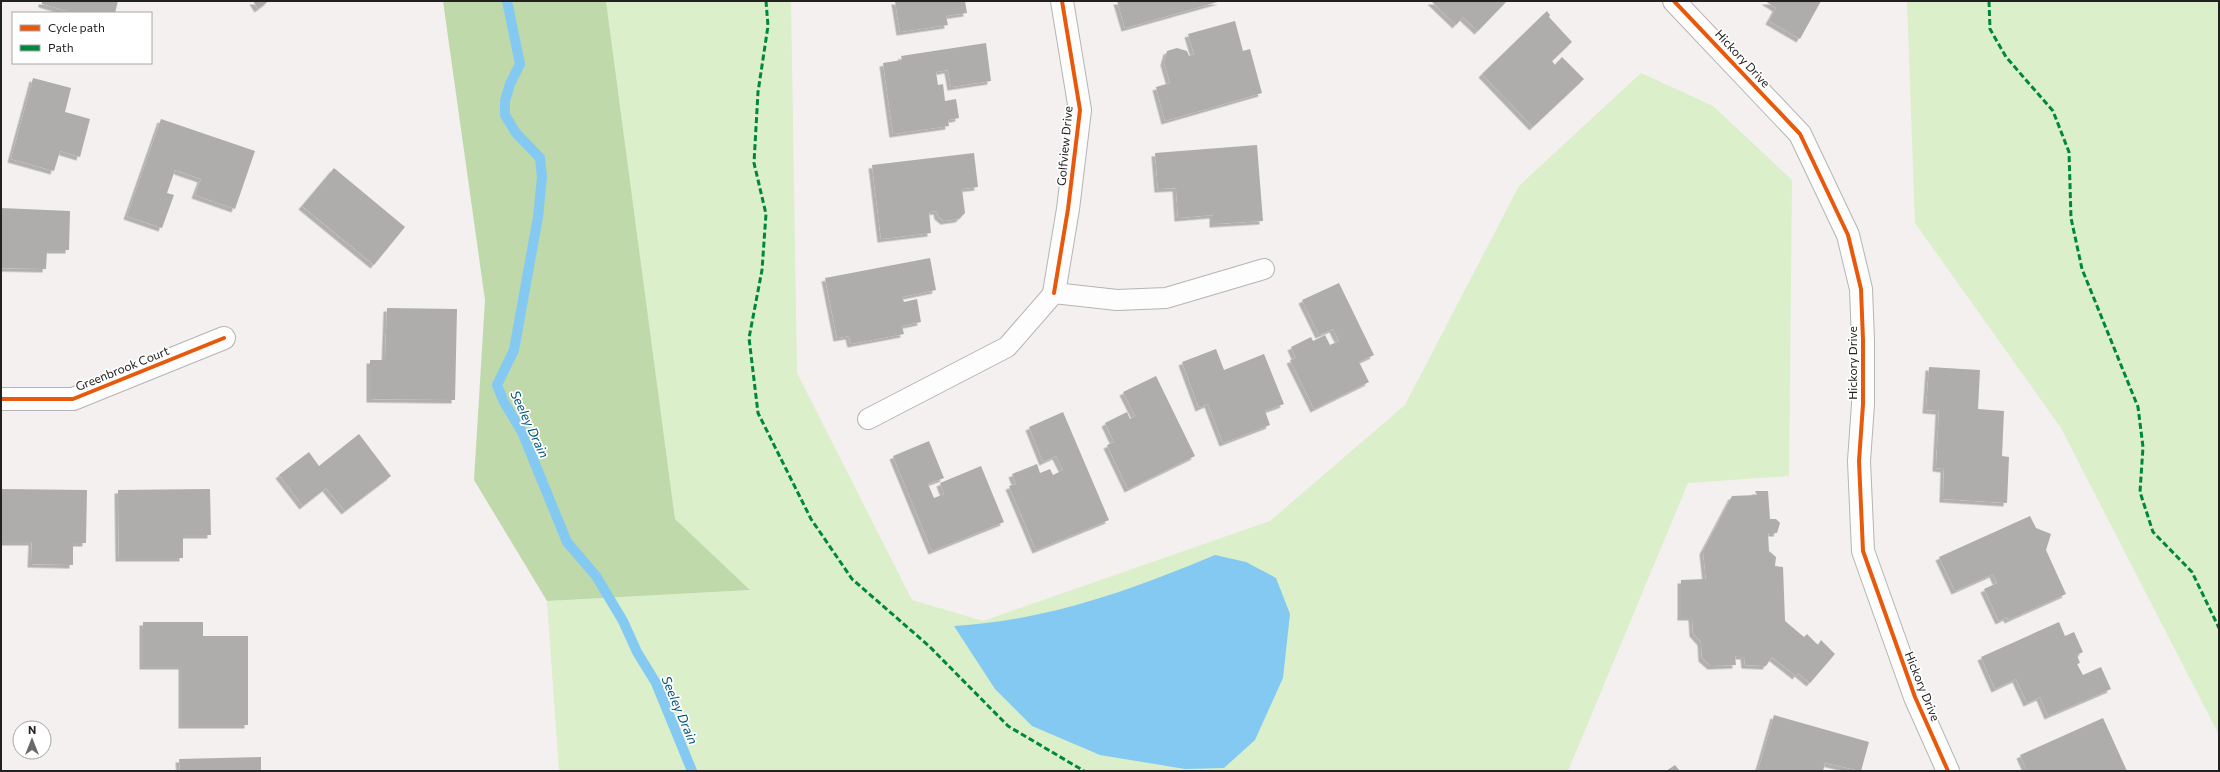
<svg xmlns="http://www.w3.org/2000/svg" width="2220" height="772" font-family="Commissioner,sans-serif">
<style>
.green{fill:#daefca}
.forest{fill:#bfd9aa}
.water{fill:#84c9f1}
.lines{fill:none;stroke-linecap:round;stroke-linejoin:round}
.stream{stroke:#84c9f1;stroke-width:10}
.building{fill:#afacac;filter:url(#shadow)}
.service-casing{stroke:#b6b4b4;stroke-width:22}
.minor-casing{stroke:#b6b4b4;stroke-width:24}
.service{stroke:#fdfdfd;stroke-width:20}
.minor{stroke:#fdfdfd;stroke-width:22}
.quiet{stroke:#00873e;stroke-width:3;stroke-dasharray:6 3;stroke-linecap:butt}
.cycleway-casing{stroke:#fff;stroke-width:6}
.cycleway{stroke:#e8590c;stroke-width:4}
.labels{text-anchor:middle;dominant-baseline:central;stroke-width:3.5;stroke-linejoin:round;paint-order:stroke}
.street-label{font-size:12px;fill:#222020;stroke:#fff}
.water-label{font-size:13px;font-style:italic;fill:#005379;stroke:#fff}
</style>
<defs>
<filter id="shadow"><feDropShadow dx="-3.5" dy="3.5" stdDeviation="0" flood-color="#0004"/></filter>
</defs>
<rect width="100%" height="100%" fill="#f3f0ef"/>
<g class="green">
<path d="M606,1H791L797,373L912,600L983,621L1270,521L1405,405L1519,186L1641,73L1713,106L1792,180L1789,476L1688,483L1568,771H559L547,601L750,590L675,519Z"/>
<path d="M1907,1H2219V735L2061,428L1915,223Z"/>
</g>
<path class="forest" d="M443,1H606L675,519L750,590L547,601L474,480L485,300Z"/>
<path class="water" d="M1215,555L1246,562L1276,578L1290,614L1283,678L1255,740L1224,768L1185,769L1100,755L1032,726L995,689L954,626C1045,621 1132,590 1215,555Z"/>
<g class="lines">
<path class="stream" d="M507,1L520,64L510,84L505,101V115L516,133L540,158L542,177L538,217L514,350L497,385L504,402L522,432L567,542L596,576L623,621L637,652L656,683L692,771"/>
</g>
<g class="building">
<path d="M42,1H118L115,13H74L42,4Z"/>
<path d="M253,1H269L258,9Z"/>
<path d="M895,1H965L967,13L946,16L948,25L900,32Z"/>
<path d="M1117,1H1221L1125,28Z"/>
<path d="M1431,1H1507L1478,31L1463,17L1456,25Z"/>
<path d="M1765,1H1821L1800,39L1769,21L1776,8Z"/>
<path d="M1547,11L1550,15L1549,17L1572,42L1552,61L1555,65L1562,57L1584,79L1533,127L1482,74Z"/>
<path d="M1235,21L1243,51L1250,49L1262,93L1165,121L1156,87L1170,83L1164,62L1167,51L1177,48L1187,51L1189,56L1194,54L1188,34Z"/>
<path d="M986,43L991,81L951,87L948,70L936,72L938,85L943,84L945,101L956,99L959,118L948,120L949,126L893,134L883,63L902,60L901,56Z"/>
<path d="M33,78L71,88L65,112L90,119L80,157L60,151L54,171L11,159Z"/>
<path d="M161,119L255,151L235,209L195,195L201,179L175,170L167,193L174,195L162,228L127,216Z"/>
<path d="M1257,145L1263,221L1213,224V215L1178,218L1176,188L1158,189L1155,153Z"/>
<path d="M974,153L978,187L962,189L965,213L959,219L944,221L938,216L937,211L929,212L931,233L881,239L872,165Z"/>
<path d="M334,168L405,227L374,265L302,206Z"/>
<path d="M1,208L70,211L69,250H47L46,269L1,268Z"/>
<path d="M930,258L936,290L902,297L904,302L917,299L921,322L902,326L904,334L851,344L849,336L837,338L825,278Z"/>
<path d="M1339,283L1374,355L1359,362L1369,382L1314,409L1290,360L1296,358L1291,347L1311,337L1313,341L1325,335L1330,345L1339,341L1333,329L1319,335L1302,300Z"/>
<path d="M387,308L457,309L455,400L370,399V360H385Z"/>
<path d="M1216,349L1224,370L1264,354L1284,404L1265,411L1270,425L1223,443L1208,404L1199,408L1182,362Z"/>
<path d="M1929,367L1980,370L1978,409L2004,411L2002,456L2009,457L2007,503L1943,499L1944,469L1936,468L1939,411L1926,410Z"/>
<path d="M1156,376L1195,456L1128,489L1107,445L1114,442L1105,423L1127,412L1130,419L1135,416L1123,392Z"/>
<path d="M1063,412L1109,520L1036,550L1009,486L1016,484L1012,474L1037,464L1040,473L1050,469L1053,475L1063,470L1056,456L1043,462L1029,427Z"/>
<path d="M359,434L391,476L345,511L326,488L303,506L279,475L309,452L319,466Z"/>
<path d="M929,441L944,478L928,484L934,498L944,494L940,483L981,466L1004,522L932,551L893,456Z"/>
<path d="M1,489L87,490L86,543H73V565L31,564L32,542H1Z"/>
<path d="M210,489L211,535H183V558H119L118,490Z"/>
<path d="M1755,491H1768L1770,519H1776L1780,523L1777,533H1768L1769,551L1776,557L1775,566L1783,567L1785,621L1804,637L1807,634L1818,645L1821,640L1835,654L1810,683L1798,673L1796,676L1772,657L1766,666L1745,665L1744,656H1735L1736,665L1711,666L1702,658L1701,642L1693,633L1692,617H1681V580L1706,579L1703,551L1732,496L1757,495Z"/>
<path d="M2030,516L2036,528L2051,534L2046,550L2066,594L2008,620L2007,617L1999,621L1984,589L1997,583L1993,574L1955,591L1939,557Z"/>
<path d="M143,622H203V636H248V725H182V666H143Z"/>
<path d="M2059,622L2065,636L2074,632L2083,652L2077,655L2080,663L2077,664L2083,675L2101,667L2111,689L2048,716L2040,697L2027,703L2016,679L1995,689L1981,657Z"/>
<path d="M1774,715L1869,742L1861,771L1825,763L1823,771L1758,770Z"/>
<path d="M2103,718L2127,771H2027L2020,755Z"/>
<path d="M261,757V771H180L179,759Z"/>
<path d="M1675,765L1680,771H1666Z"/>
</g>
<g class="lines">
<defs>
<path id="service" d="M868,419L1007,347L1054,293L1117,300L1166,298L1264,269"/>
<g id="minor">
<path d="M1674,1L1800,134L1848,235L1861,289L1863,340V404L1859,461L1863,551L1915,697L1948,771"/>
<path d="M1054,293L1068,209L1080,110L1062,1"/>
<path d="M1,399H73L224,338"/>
</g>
</defs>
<use href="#service" class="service-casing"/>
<use href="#minor" class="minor-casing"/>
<use href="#service" class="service"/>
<use href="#minor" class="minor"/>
<g class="quiet">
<path d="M766,1L768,26L758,92L754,163L766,214L762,270L749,338L758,413L811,519L852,579L929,646L1008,726L1084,771"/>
<path d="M1989,1L1990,29L2006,57L2053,111L2069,152L2071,218L2082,269L2138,407L2143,447L2140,492L2153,532L2192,572L2219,628"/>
</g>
<defs>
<g id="cycleway">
<path d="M1674,1L1800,134L1848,235L1861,289L1863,340V404L1859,461L1863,551L1915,697L1948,771"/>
<path d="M1054,293L1068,209L1080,110L1062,1"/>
<path d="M1,399H73L224,338"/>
</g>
</defs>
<use href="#cycleway" class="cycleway-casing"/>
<use href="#cycleway" class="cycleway"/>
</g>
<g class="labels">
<g class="street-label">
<text transform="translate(1743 58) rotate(47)">Hickory Drive</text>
<text transform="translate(1064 146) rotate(-85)">Golfview Drive</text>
<text transform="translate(1852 363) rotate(-90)">Hickory Drive</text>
<text transform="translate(122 368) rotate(-22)">Greenbrook Court</text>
<text transform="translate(1923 686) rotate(68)">Hickory Drive</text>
</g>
<g class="water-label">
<text transform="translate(530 424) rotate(65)">Seeley Drain</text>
<text transform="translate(680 710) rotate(67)">Seeley Drain</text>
</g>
</g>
<rect width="2220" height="772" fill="none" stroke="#222020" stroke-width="4"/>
<rect x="12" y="12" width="140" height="52" fill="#ffffff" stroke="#a7a6a6"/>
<rect x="20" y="25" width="20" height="6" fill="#e8590c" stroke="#a7a6a6"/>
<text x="48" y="32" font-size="12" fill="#222020">Cycle path</text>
<rect x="20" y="45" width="20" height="6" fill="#00873e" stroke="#a7a6a6"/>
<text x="48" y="52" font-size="12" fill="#222020">Path</text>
<g transform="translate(32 740)"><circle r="19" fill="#ffffff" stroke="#a7a6a6"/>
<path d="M0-3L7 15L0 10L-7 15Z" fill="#6b6968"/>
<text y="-6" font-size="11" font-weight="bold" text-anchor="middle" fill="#222020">N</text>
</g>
</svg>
